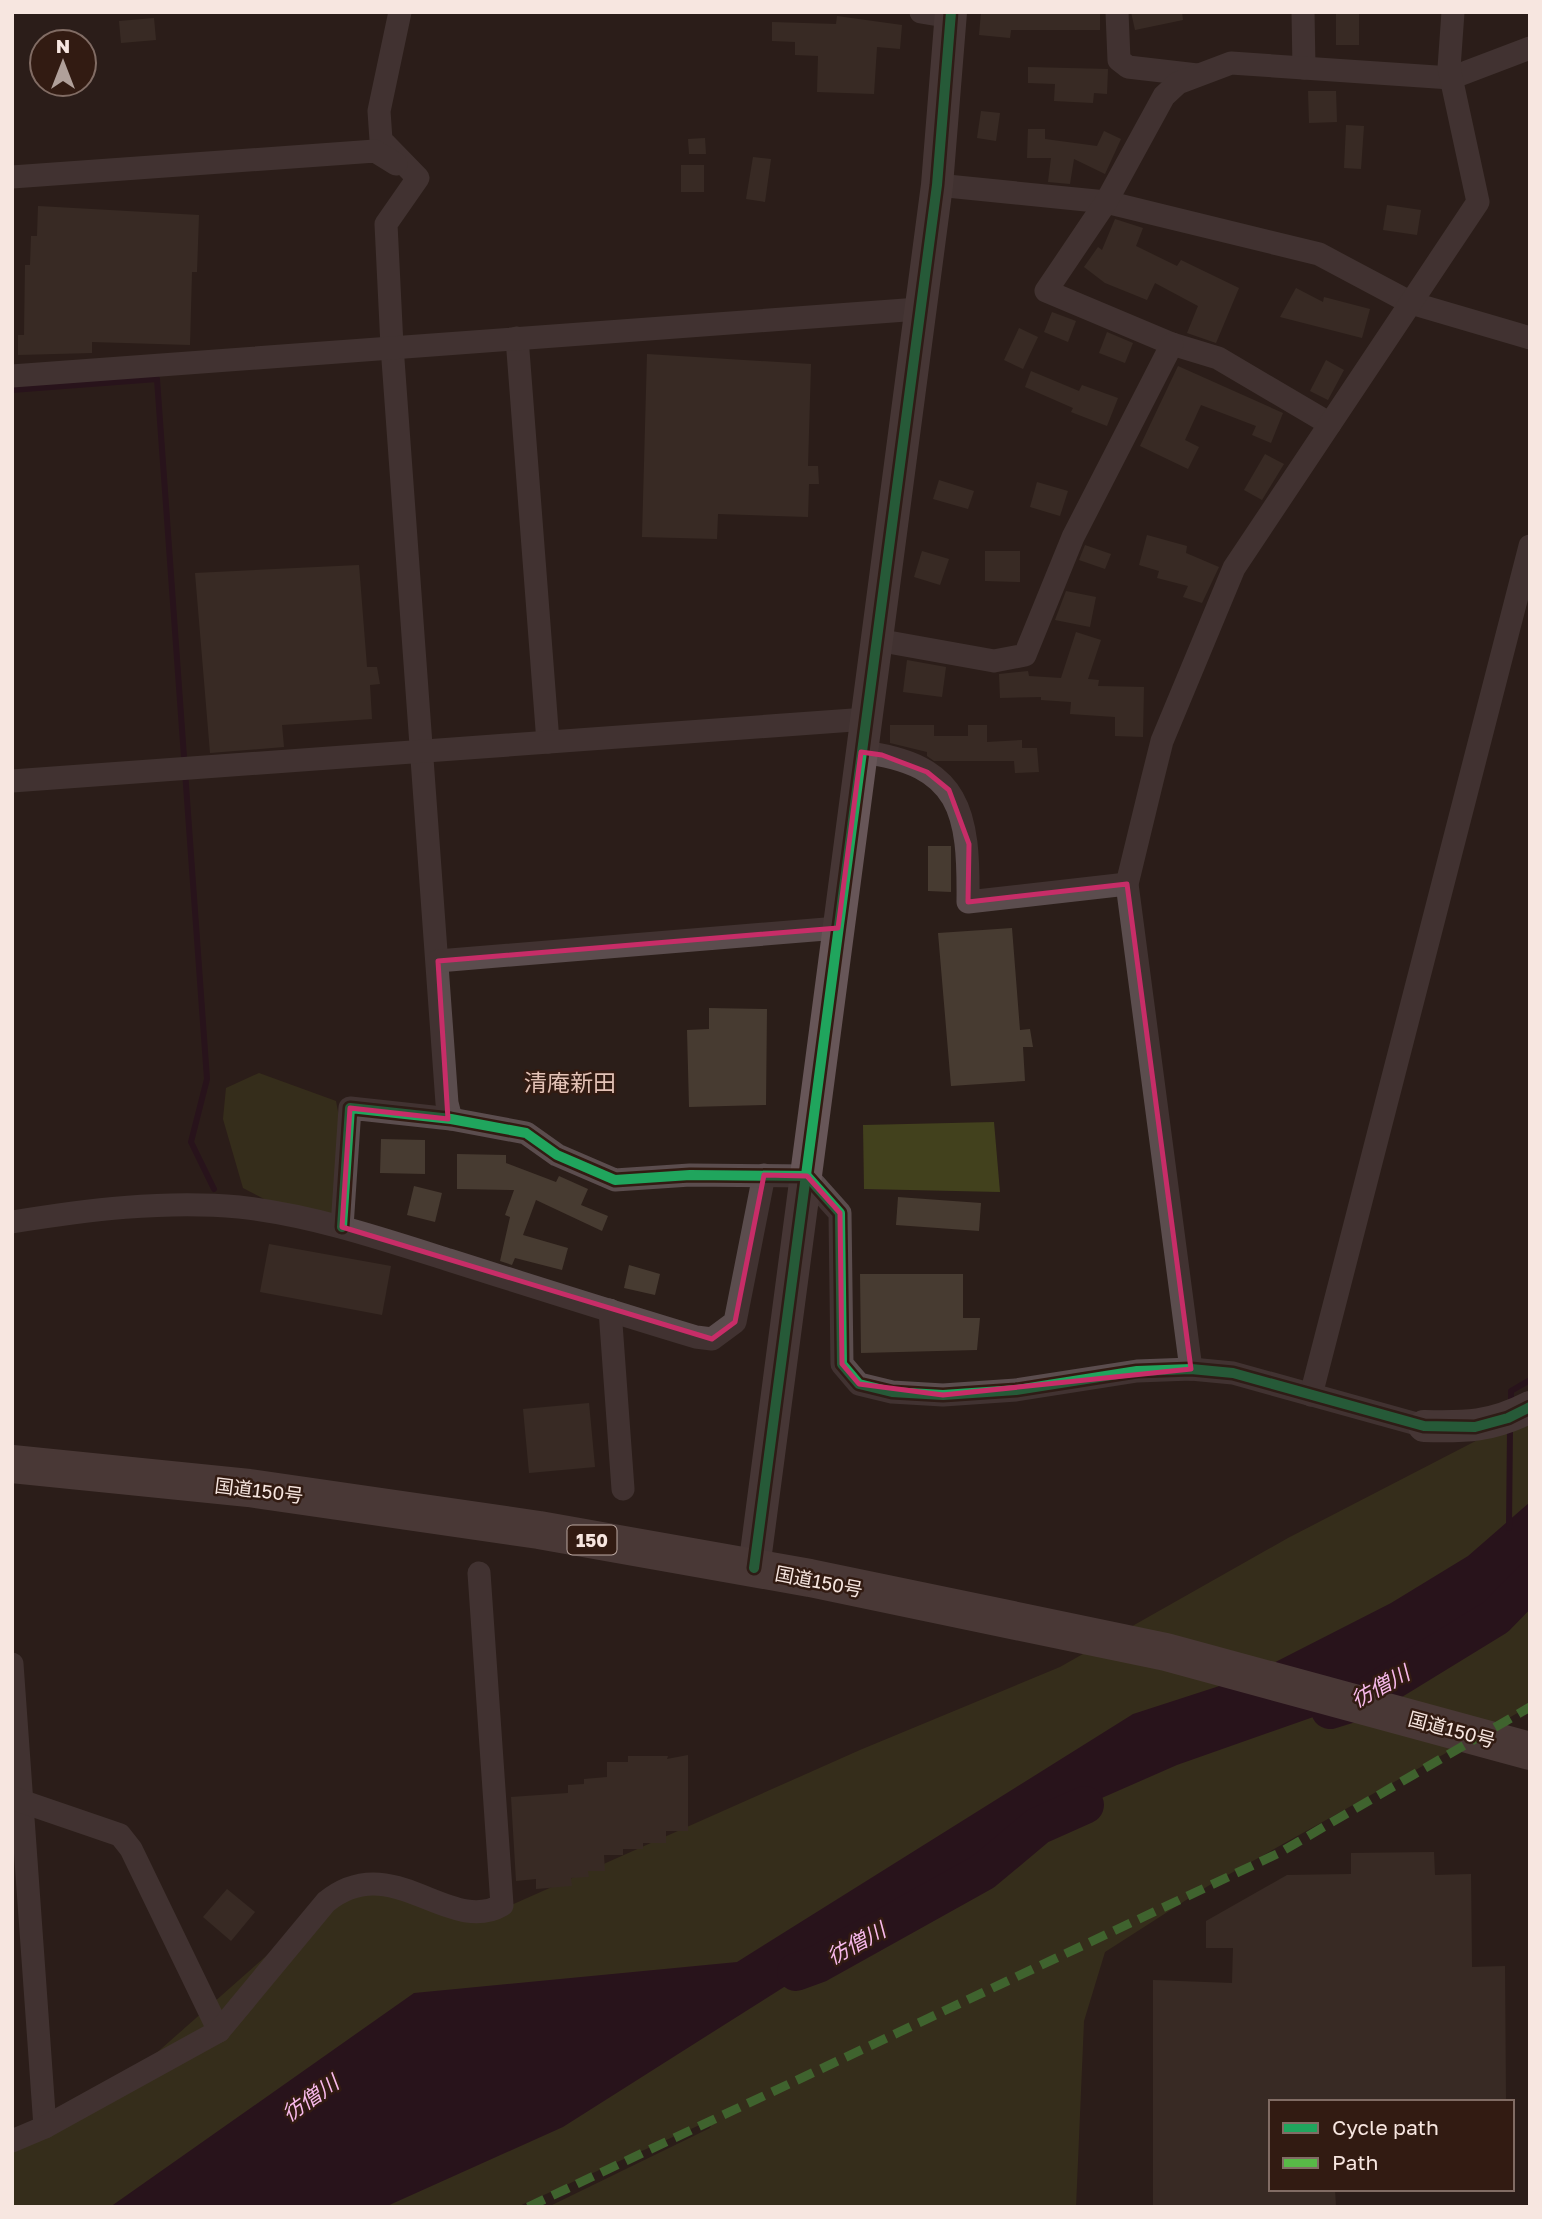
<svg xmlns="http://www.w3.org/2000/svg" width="1542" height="2219" font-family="'Golos Text','Noto Sans JP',sans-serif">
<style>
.green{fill:#42411d}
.water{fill:#25071e}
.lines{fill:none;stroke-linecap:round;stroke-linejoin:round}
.stream{stroke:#25071e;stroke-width:6}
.river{stroke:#25071e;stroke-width:38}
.building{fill:#473b31}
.street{stroke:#5b4d4e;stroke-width:23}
.secondary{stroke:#675658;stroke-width:32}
.highway{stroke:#6d5a5a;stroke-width:38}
.quiet{stroke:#58b947;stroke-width:9;stroke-dasharray:18 9;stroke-linecap:butt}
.cycleway-casing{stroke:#321b12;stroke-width:15}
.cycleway{stroke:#20a55d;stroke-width:10}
.marked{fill:none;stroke:#c72d68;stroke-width:5;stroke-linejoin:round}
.labels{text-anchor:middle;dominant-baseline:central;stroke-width:5;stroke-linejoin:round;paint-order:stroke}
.shield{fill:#321b12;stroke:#bca9a2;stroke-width:2}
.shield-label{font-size:18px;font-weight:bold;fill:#f7e6e0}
.street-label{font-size:19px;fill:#f7e6e0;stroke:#321b12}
.water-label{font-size:21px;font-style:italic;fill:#f8b9ea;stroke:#321b12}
.quarter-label{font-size:23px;fill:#e3c2b6;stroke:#321b12}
</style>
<rect width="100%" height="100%" fill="#2b1e19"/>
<g class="green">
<path d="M259,1073L336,1101L346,1155L342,1227L299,1217L243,1188L223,1119L226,1088Z"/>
<path d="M994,1122L1000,1192L864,1189L863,1125Z"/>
<path d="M1530,1413V1706L1208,1886L1105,1952L1084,2021L1076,2207H548L710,2128L713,2119L517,2207H12V2138L118,2087L342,1889L507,1907L860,1750L1060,1667L1288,1538Z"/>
</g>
<path class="water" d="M1530,1502V1576L1359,1701L1177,1765L1038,1826L563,2127L385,2207H110L414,1993L737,1962L1133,1714L1244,1678L1391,1603L1468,1556Z"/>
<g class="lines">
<g class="stream">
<path d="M12,390L157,379L207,1079L191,1142L214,1189"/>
<path d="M1511,1406V1391L1530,1380"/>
<path d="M1509,1528L1510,1427"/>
<path d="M1509,1585V1604"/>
</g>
<g class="river">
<path d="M1330,1710L1359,1701L1496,1617L1530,1582"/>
<path d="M796,1972L818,1964L983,1872L1038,1826L1085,1805"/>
</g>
</g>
<g class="building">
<path d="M981,12H1100V30H1011L1010,38L979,35Z"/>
<path d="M1131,12H1182L1183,20L1135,30Z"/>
<rect x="1336" y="14" width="23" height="31"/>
<path d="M837,16L902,25L900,49L877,47L874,94L817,92L818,56L795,55V42L772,41V22L836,24Z"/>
<path d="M154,18L156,40L121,43L119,21Z"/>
<path d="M1028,67L1108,69L1107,94L1094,93L1093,103L1054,101L1055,84L1028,83Z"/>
<path d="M1308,91H1336L1337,122L1309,123Z"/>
<path d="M981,111L1000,113L996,141L977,138Z"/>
<path d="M1346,125L1364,126L1361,169L1344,168Z"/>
<path d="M1028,129H1045V139L1097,146L1104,131L1121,139L1105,174L1074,159L1070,184L1048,182L1051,158H1027Z"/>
<path d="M705,138L706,154H689L688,139Z"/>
<path d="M753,157L771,159L765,202L746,199Z"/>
<rect x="681" y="165" width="23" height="27"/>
<path d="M1387,205L1421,210L1417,235L1383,230Z"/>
<path d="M38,206L199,215L197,272H192L190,345L92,342V353L18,355V335H24L25,265H30L31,236H37Z"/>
<path d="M1115,219L1143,228L1136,246L1177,266L1181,260L1239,288L1216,343L1187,333L1198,306L1155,283L1147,300L1105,283L1084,267L1098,247L1102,250Z"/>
<path d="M1296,288L1323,302L1324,297L1370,309L1362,338L1280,317Z"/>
<path d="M1052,312L1076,321L1068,342L1044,332Z"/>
<path d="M1019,328L1038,337L1023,369L1004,360Z"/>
<path d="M1107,332L1133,343L1125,363L1099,353Z"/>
<path d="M647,354L811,364L808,466H818L819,484H809L808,517L718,514L717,539L642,537Z"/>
<path d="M1326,360L1344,370L1328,400L1310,391Z"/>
<path d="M1178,366L1283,413L1271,443L1252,435L1256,426L1201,405L1185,440L1199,447L1188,469L1140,446Z"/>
<path d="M1031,371L1079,391L1082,385L1118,398L1107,426L1071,412L1073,408L1025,387Z"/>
<path d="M1265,454L1284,464L1262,500L1244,490Z"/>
<path d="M939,480L974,491L968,509L933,499Z"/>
<path d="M1037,482L1068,491L1060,516L1030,507Z"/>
<path d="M1147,535L1187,546L1186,553L1219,567L1202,603L1183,597L1188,586L1157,578L1159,571L1139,565Z"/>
<path d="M1085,545L1111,554L1105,569L1079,560Z"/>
<path d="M922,551L949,559L940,585L914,577Z"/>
<path d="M985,551H1020V582L985,581Z"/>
<path d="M359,565L367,667H377L380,684L370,685L372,719L282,725L284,747L210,753L195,573Z"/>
<path d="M1066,591L1096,597L1090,627L1055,620Z"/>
<path d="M1076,632L1101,640L1088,679L1099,680L1098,686L1144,687L1143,737L1115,736V717L1070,714L1071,702L1041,700V697L1000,698L999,674L1028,671L1029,676L1061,678Z"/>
<path d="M907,660L946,667L942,697L903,692Z"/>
<path d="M890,725H934V736H968V725H987V742L1022,740V748H1037L1039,772L1015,773L1014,761H934L927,756V752L890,743Z"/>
<path d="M928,846H951V892L928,891Z"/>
<path d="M1012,928L1020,1030L1030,1029L1033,1047H1023L1025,1081L951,1086L938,933Z"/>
<path d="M709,1008L767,1009L766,1105L689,1107L687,1030L709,1029Z"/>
<path d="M381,1139L425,1140V1174L380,1173Z"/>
<path d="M457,1154L506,1155V1163L556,1182L559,1176L588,1189L581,1205L608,1216L602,1231L536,1200L523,1235L568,1248L562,1270L515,1258L512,1265L500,1261L510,1217L505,1215L514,1190L457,1189Z"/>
<path d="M414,1186L442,1193L435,1222L407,1215Z"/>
<path d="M898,1197L981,1203L979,1231L896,1225Z"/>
<path d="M269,1244L391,1266L382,1315L260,1292Z"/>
<path d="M629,1265L660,1274L655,1295L624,1288Z"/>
<path d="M860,1274H963V1318H980L977,1350L861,1353Z"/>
<path d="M589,1403L595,1467L529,1473L523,1409Z"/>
<path d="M688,1755V1831H666V1843H643V1849H623V1855H604L605,1871H588L589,1877L571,1878L572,1886L536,1889V1879L516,1881L511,1797L568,1793V1785L584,1784V1779L607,1777V1762H628V1756H668L667,1759Z"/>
<path d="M1434,1852L1435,1875L1471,1874L1472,1967L1505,1966L1506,2102H1271V2189H1335L1336,2207H1153V1980L1232,1983L1233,1948H1206V1921L1287,1875L1351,1874V1853Z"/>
<path d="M227,1889L255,1912L231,1941L203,1917Z"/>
</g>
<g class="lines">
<g class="street">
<path d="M400,12L379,111L381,140L418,178L386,224L392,346L447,1103L451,1119"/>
<path d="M921,12L951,17"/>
<path d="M1117,12L1119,60L1128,67L1197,75"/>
<path d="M1303,12L1304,68"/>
<path d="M12,177L375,151L396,164"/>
<path d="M937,185L1106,202L1319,254L1411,303L1530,338"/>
<path d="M517,338L548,742"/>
<path d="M12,376L919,309"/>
<path d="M1330,424L1218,358L1172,344L1046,291L1106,202L1164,96L1178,83L1231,63L1451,78L1530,48"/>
<path d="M877,640L994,661L1025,655L1073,537L1172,344"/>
<path d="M861,752C962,764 969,813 968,902L1127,884"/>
<path d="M12,781L867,719"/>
<path d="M438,961L838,928"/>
<path d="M12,1222C86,1210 164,1200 239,1207C311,1215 380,1238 449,1260C531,1286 613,1312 696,1337L712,1339L735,1322L764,1175"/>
<path d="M342,1227L350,1108L451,1119L526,1133L557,1155L615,1180L690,1175L807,1176L840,1213L842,1364L859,1384L892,1392L943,1395L1016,1390L1137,1371L1191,1369L1233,1373L1424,1426"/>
<path d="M610,1310L623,1489"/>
<path d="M1191,1369L1127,884L1152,781L1162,741L1234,568L1478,202L1449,68L1453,12"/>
<path d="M1311,1395L1530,546"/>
<path d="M12,1664L45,2127"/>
<path d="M12,1798L120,1835L131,1849L219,2031"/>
<path d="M12,2141L45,2127L219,2031L326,1902C392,1848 449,1936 502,1905L479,1573"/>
</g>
<g class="secondary">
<path d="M1424,1426C1466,1427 1491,1427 1530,1407"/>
<path d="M754,1568L937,185L951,12"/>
</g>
<path class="highway" d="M12,1464L249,1488L539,1530L810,1578L1166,1652L1530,1751"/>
<path class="quiet" d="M528,2207L1279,1853L1530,1707"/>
<defs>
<g id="cycleway">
<path d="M342,1227L350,1108L451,1119L526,1133L557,1155L615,1180L690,1175L807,1176L840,1213L842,1364L859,1384L892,1392L943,1395L1016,1390L1137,1371L1191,1369L1233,1373L1424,1426L1475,1427L1508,1418L1530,1407"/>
<path d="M754,1568L937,185L951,12"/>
</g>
</defs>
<use href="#cycleway" class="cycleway-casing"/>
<use href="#cycleway" class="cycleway"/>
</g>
<path d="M0 0H1542V2219H0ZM861,752L882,755L927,772L949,790L969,844L968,902L1127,884L1191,1369L943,1395L859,1384L842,1364L840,1213L807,1176L764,1175L735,1322L712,1339L342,1227L350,1108L448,1119L438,961L838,928Z" fill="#2b1e19" fill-opacity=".55" fill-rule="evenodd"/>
<path class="marked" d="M861,752L882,755L927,772L949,790L969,844L968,902L1127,884L1191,1369L943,1395L859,1384L842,1364L840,1213L807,1176L764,1175L735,1322L712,1339L342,1227L350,1108L448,1119L438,961L838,928Z"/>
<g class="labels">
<rect class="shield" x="567.5" y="1525.5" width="49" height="29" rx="5"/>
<g class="shield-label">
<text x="592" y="1540">150</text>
</g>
<g class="street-label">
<text transform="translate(259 1490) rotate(7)">国道150号</text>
<text transform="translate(819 1581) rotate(11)">国道150号</text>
<text transform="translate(1452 1729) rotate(15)">国道150号</text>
</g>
<g class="water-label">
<text transform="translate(1380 1686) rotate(-29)">彷僧川</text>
<text transform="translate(856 1943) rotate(-29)">彷僧川</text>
<text transform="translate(310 2098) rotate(-35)">彷僧川</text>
</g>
<g class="quarter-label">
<text x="570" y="1082">清庵新田</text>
</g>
</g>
<rect width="1542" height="2219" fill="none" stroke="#f7e6e0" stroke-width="28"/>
<rect x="1269" y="2100" width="245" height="91" fill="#321b12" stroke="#816c64" stroke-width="2"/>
<rect x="1283" y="2123" width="35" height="10" fill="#20a55d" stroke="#816c64" stroke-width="2"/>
<text x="1332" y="2135" font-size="21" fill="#f7e6e0">Cycle path</text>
<rect x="1283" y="2158" width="35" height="10" fill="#58b947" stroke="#816c64" stroke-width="2"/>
<text x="1332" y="2170" font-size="21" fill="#f7e6e0">Path</text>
<g transform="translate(63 63)"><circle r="33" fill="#321b12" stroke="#816c64" stroke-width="2"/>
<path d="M0-5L12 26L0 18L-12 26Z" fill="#b0a09a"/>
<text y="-10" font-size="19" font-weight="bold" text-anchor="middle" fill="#f7e6e0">N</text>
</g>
</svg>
